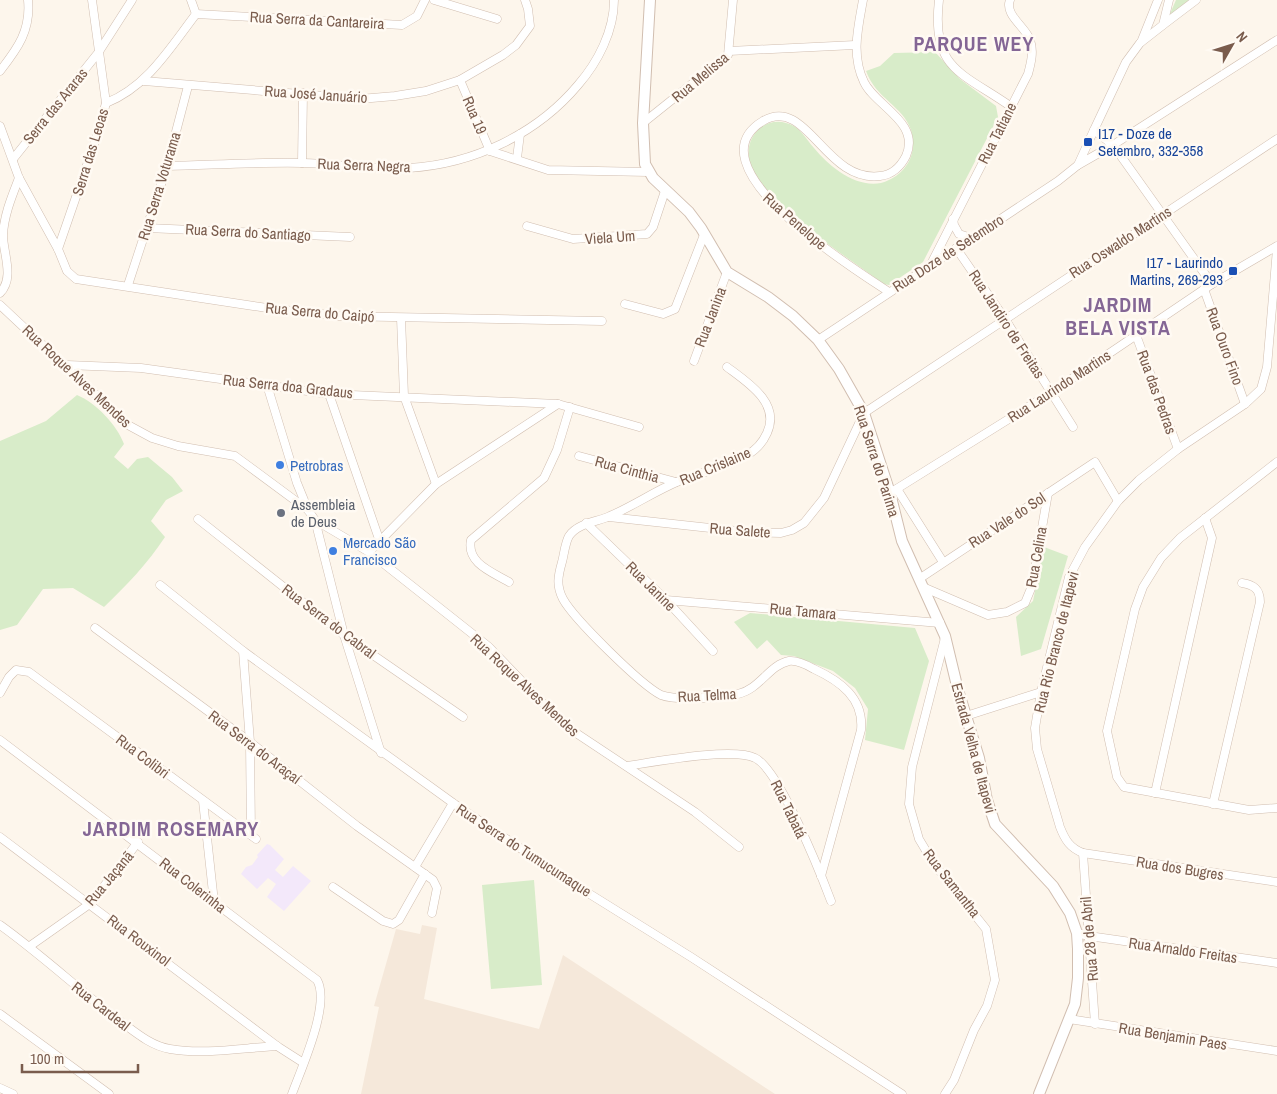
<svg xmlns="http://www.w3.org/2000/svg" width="1277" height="1094" font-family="'Archivo Narrow',sans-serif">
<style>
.residential{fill:#f5e8da}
.education{fill:#f3e8fa}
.green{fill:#d8ecc9}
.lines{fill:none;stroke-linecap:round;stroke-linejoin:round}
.minor-casing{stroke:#d1beb0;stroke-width:9}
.tertiary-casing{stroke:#d1beb0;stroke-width:12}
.minor{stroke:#fff;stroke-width:8}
.tertiary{stroke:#fff;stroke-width:10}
.transit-dot{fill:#1a4fb4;stroke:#fffaf3;stroke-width:2}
.shop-dot{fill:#3f7fe0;stroke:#fffaf3;stroke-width:2}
.worship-dot{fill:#6b7280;stroke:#fffaf3;stroke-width:2}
.labels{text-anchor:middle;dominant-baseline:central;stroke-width:5;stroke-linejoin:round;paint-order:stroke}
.street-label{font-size:15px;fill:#7a5c4d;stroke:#fffaf3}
.transit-label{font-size:15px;fill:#164399;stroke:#fffaf3;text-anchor:start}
.shop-label{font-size:15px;fill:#366cbe;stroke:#fffaf3;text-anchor:start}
.worship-label{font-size:15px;fill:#5b616d;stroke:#fffaf3;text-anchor:start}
.district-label{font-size:20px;font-weight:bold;letter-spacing:1px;fill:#846695;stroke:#fffaf3}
</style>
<rect width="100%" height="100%" fill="#fdf6ec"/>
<path class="residential" d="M422,925L437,928L424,999L539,1029L563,955L775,1094H361L379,1007L374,1006L396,929L420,934Z"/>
<path class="education" d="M267,844L270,845L284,859L275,870L283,877L293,866L311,881L284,911L267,897L276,884L268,878L257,889L241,874L246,867L252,865L258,857L257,855Z"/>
<g class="green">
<path d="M1176,0H1189L1169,16Z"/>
<path d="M935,52L960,79L996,106L998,117L923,262L889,285L884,284C849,259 813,235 781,207C775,201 766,195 762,188C750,171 741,147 758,130C765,123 776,120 786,123C800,126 805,138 814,148C829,166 855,188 881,183C892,180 902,173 908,163C914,153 914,141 911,130C903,106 876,99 866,71L880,66L894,53Z"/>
<path d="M77,395C96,403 117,425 124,444L114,457L128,469L137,459L148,457L172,477L183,491L166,500L151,521L165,537C148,563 126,586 104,607L73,588L43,589L17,625L0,630V441L46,421Z"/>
<path d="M1044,547L1068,556L1041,649L1021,656L1016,617L1033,601Z"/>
<path d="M750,613L915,628L929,661L904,750L865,740L868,709L855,688L833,671L794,656L781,655L767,640L757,649L734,622Z"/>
<path d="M534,880L542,985L491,989L482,885Z"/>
</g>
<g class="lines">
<defs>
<g id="minor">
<path d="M191,0L196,14"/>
<path d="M434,0L497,19"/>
<path d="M863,0C858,28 851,55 864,82C875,106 921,122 906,156C901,166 892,175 880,176C825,183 807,95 763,121C688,166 854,269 889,292"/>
<path d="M939,0C931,69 961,72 1010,106"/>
<path d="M196,14L402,25L417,16L425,0"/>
<path d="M1163,25L1196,0"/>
<path d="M1142,40L1158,0"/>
<path d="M729,51L855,45"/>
<path d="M0,71C18,48 31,30 28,0"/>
<path d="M460,80L490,151"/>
<path d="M144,81L360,99L395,96L426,91L460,80L503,55L516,45L530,26L528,9L525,0"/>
<path d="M106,103C147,87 170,48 196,14"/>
<path d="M643,123L728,55L733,0"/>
<path d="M0,126L19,178L58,249L67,271L76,279L267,308L339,316L602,321"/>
<path d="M1094,130L1126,62L1140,43L1163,25L1169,0"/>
<path d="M490,151L548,170L648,172"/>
<path d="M517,158L520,134"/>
<path d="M13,159L98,53L132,0"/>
<path d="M302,163L303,93"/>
<path d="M167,166C212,165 258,162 303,163C338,164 374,170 409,168C473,164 536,135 578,85C598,62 614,31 614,0"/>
<path d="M953,219L954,225L959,234L971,238"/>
<path d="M527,226L573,239L647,234L653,227L665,191"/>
<path d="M147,228L350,237"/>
<path d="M956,248L1005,319L1073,427"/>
<path d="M58,249L97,136L106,103L92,0"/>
<path d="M1277,249L1267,367L1261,389L1245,404L1178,449L1139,480L1118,501L1085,547L1069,577L1041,692L1035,728L1037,749L1060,827C1065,840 1070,848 1083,853L1277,882"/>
<path d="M931,264L1028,74C1031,63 1034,51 1030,40C1026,27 1004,15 1010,0"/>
<path d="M1212,284L1113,145L1094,130L1078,165L1113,145L1277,40"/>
<path d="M128,285L167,166L188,86"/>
<path d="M1204,289L1245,404"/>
<path d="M0,293C15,278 3,253 3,235C4,215 12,196 19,178"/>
<path d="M625,304L663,314L675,309L704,235"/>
<path d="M0,305L128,425L152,438L178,446L235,456L308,510L315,520L369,552L489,647L564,725L695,812L739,847"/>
<path d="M401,318L404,396L436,484"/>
<path d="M1136,335L1178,449"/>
<path d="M818,340L1058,181L1078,165"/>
<path d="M694,361L727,272"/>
<path d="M67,365L141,368L329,394L558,404L639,427"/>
<path d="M727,367C747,382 781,403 767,433C763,442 756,450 747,455C727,467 700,473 679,481C655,491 633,506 610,516C597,522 578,523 569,536C565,543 564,555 562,562C558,576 556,586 563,599C574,619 641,685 661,695C676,701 722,698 738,694C760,689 769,665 789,661C797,660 807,665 814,669C840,681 864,698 861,730L821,876"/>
<path d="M267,385L297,483L308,510"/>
<path d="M329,394L379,539"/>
<path d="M579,456L676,482"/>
<path d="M1277,462L1180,538L1161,558L1143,587L1135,609L1107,731L1117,777L1124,787L1249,810L1277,808"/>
<path d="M897,489L943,562"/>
<path d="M890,493L1052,392L1212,284L1277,246"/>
<path d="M609,517L747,532L781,533L792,530L804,523L824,498L864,413L1277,139"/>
<path d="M198,519L344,635L463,717"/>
<path d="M315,520L344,635L381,753"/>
<path d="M586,523L666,600L713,651"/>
<path d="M369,552L436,484L558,404"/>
<path d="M919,579L1095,462L1118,501"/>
<path d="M509,582C492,572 466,563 471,540L544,478L557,450L570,407"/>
<path d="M160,585L243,651L453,803L572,883L691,957L902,1094"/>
<path d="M925,588L988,615L1007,612L1025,603L1032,586L1048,493"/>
<path d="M666,600L940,623"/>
<path d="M95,628L250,742L357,826L433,880L437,888L432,913"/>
<path d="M945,638L912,767L909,804L919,839L934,864L986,929L995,980L987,1006L974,1030L954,1080L945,1094"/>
<path d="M243,651L250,742L251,835"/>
<path d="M0,693L9,677L16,670L29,672L256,839"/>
<path d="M966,716L1041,692"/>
<path d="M0,740L317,980C331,1004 301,1069 292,1094"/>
<path d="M627,766C654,762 733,747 755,758C779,769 820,872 831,901"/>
<path d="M1155,793L1212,538L1205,518"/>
<path d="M203,801L214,902"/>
<path d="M1213,804L1260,602C1260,589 1254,585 1242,583"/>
<path d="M0,837L277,1046L302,1062"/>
<path d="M1083,853L1095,1024"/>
<path d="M415,867L453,803"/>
<path d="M333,887L383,921L393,924L399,920L425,874"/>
<path d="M0,925C42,955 79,990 120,1021C135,1032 151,1046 170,1049C204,1055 242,1048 277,1046"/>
<path d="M1077,933L1089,936L1277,963"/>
<path d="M30,946L91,903L138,842"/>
<path d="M0,1014L109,1094"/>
<path d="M1069,1019L1277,1051"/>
<path d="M0,1088L13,1094"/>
</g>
<path id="tertiary" d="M650,0L643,123L645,164L653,178L689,212L701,228L727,272L768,297L793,316L818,340L839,369L864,413L890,493L902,541L945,636L958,690L979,758L987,800L995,824L1053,886L1070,913L1077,933L1078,949V978L1075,1004L1039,1094"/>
</defs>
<use href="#minor" class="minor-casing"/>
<use href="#tertiary" class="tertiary-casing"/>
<use href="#minor" class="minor"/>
<use href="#tertiary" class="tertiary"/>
</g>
<g class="transit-dot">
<rect x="1083" y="137" width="10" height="10" rx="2.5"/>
<rect x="1228" y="266" width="10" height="10" rx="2.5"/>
</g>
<g class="shop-dot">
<circle cx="280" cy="465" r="5"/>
<circle cx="333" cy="551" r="5"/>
</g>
<circle class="worship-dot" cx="281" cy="513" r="5"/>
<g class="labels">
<g class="street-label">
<text transform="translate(317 20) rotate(3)">Rua Serra da Cantareira</text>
<text transform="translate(700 77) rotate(-40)">Rua Melissa</text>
<text transform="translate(316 94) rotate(4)">Rua José Januário</text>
<text transform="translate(55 106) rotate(-51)">Serra das Araras</text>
<text transform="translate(475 115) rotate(67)">Rua 19</text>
<text transform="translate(997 133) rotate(-63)">Rua Tatiane</text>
<text transform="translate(90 152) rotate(-73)">Serra das Leoas</text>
<text transform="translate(364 165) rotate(2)">Rua Serra Negra</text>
<text transform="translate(159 186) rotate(-73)">Rua Serra Voturama</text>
<text transform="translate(795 221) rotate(41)">Rua Penelope</text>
<text transform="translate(248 232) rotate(3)">Rua Serra do Santiago</text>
<text transform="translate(610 237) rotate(-4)">Viela Um</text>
<text transform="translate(1120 242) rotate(-33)">Rua Oswaldo Martins</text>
<text transform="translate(948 253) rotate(-33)">Rua Doze de Setembro</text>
<text transform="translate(320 312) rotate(5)">Rua Serra do Caipó</text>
<text transform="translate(710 317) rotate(-69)">Rua Janina</text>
<text transform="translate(1007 324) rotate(57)">Rua Jandiro de Freitas</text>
<text transform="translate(1225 346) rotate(70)">Rua Ouro Fino</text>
<text transform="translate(77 376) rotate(43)">Rua Roque Alves Mendes</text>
<text transform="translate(288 386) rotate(6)">Rua Serra doa Gradaus</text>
<text transform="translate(1059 386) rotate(-33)">Rua Laurindo Martins</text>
<text transform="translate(1157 392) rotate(70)">Rua das Pedras</text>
<text transform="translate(877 461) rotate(72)">Rua Serra do Parima</text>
<text transform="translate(715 466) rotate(-23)">Rua Crislaine</text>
<text transform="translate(627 469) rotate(15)">Rua Cinthia</text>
<text transform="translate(1007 520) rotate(-33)">Rua Vale do Sol</text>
<text transform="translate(740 530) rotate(4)">Rua Salete</text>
<text transform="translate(1036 557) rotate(-80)">Rua Celina</text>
<text transform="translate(651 586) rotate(45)">Rua Janine</text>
<text transform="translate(803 611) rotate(5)">Rua Tamara</text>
<text transform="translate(329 621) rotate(37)">Rua Serra do Cabral</text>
<text transform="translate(1056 642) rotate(-76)">Rua Rio Branco de Itapevi</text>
<text transform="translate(525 685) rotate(43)">Rua Roque Alves Mendes</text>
<text transform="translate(707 695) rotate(-3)">Rua Telma</text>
<text transform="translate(255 747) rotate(37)">Rua Serra do Araçaí</text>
<text transform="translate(974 748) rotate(75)">Estrada Velha de Itapevi</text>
<text transform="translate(143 756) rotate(37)">Rua Colibri</text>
<text transform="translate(789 809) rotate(64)">Rua Tabatá</text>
<text transform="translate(524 850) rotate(33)">Rua Serra do Tumucumaque</text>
<text transform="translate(1180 868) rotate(9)">Rua dos Bugres</text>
<text transform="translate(109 878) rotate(-50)">Rua Jaçanã</text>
<text transform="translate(952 883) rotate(52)">Rua Samantha</text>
<text transform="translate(193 885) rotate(38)">Rua Colerinha</text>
<text transform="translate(1089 939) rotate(-95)">Rua 28 de Abril</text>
<text transform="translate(139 940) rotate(37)">Rua Rouxinol</text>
<text transform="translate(1183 950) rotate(8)">Rua Arnaldo Freitas</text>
<text transform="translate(101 1006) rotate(38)">Rua Cardeal</text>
<text transform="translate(1173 1036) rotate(9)">Rua Benjamin Paes</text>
</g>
<g class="transit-label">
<text x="1098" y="133">I17 - Doze de<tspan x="1098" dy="17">Setembro, 332-358</tspan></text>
<text x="1223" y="262" text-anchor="end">I17 - Laurindo<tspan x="1223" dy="17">Martins, 269-293</tspan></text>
</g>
<g class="shop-label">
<text x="290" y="465">Petrobras</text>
<text x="343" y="542">Mercado São<tspan x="343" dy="17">Francisco</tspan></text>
</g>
<g class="worship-label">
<text x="291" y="504">Assembleia<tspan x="291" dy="17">de Deus</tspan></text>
</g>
<g class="district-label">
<text x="974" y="43">PARQUE WEY</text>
<text x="1118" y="304">JARDIM<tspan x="1118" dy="23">BELA VISTA</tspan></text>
<text x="171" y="828">JARDIM ROSEMARY</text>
</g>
</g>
<g transform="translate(1232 45) rotate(51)" stroke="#fffaf3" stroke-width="4" paint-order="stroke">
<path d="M0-4L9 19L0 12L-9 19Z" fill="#7a5c4d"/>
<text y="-8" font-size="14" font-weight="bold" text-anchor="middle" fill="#7a5c4d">N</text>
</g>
<path d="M22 1064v8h116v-8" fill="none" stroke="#7a5c4d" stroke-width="2.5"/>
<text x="30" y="1064" font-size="15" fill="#7a5c4d" stroke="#fffaf3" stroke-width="4" paint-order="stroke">100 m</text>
</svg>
